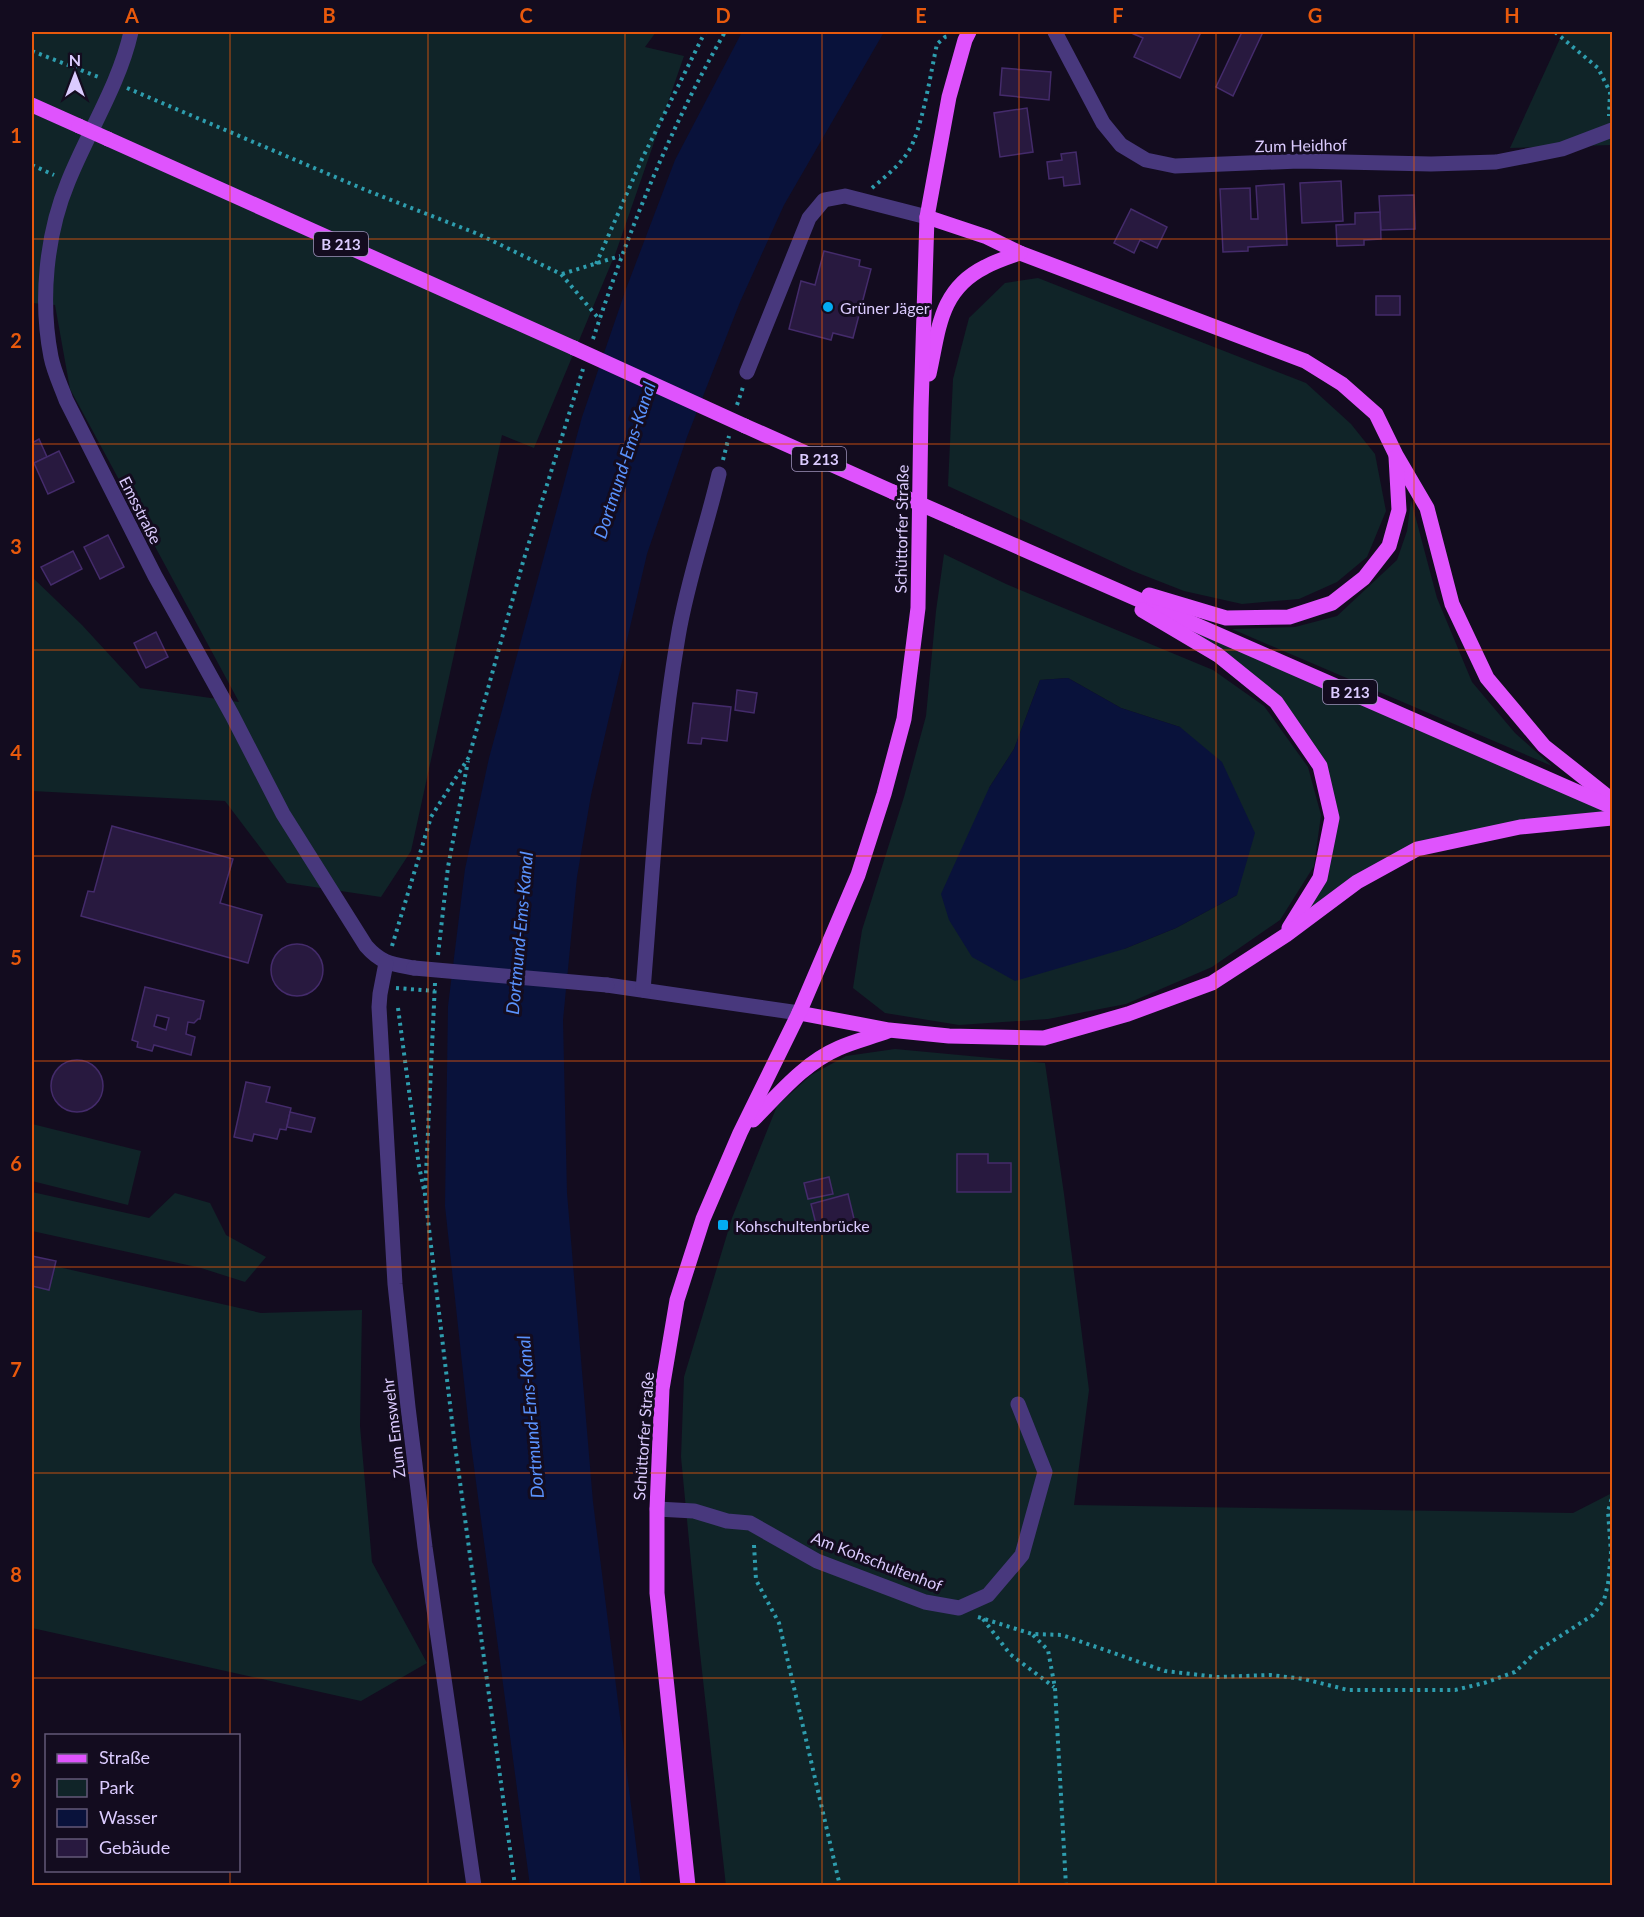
<svg xmlns="http://www.w3.org/2000/svg" width="1644" height="1917" font-family="Lato,sans-serif">
<style>
.green{fill:#102428;fill-rule:evenodd}
.water{fill:#09123b}
.building{fill:#28193f;stroke:#442b6b;stroke-width:1.5;fill-rule:evenodd}
.lines{fill:none;stroke-linecap:round;stroke-linejoin:round}
.path{stroke:#2e9dae;stroke-width:4;stroke-dasharray:3 4.5;stroke-linecap:butt}
.minor{stroke:#48387d;stroke-width:15}
.major{stroke:#df53fd;stroke-width:15}
.minor-bridge{stroke:#48387d;stroke-width:15}
.major-bridge{stroke:#df53fd;stroke-width:15}
.grid{fill:none;stroke:#e8590c;stroke-width:1.5;stroke-opacity:0.55}
.poi-dot{fill:#03abf2;stroke:#130c1f;stroke-width:2}
.labels{text-anchor:middle;dominant-baseline:central;stroke-width:6;stroke-linejoin:round;paint-order:stroke}
.shield{fill:#130c1f;stroke:#9f92bb;stroke-width:1.5}
.shield-label{font-size:15px;font-weight:bold;fill:#dbcbfe}
.street-label{font-size:16px;fill:#dbcbfe;stroke:#130c1f}
.poi-label{font-size:16px;fill:#dbcbfe;stroke:#130c1f;text-anchor:start}
.water-label{font-size:18px;font-style:italic;fill:#5a92fd;stroke:#130c1f}
.neatline{fill:none;stroke:#e8590c;stroke-width:2}
.grid-label{font-size:20px;text-anchor:middle;font-weight:bold;fill:#e8590c}
</style>
<rect width="100%" height="100%" fill="#130c1f"/>
<g class="green">
<path d="M32,32H656L645,47L684,56L616,252L534,448L502,435L411,851L381,897L287,883L225,801L32,791V577L82,625L140,688L239,702L70,389L55,305L32,303Z"/>
<path d="M1563,32H1612V145L1510,148Z"/>
<path d="M1038,278L1306,383L1351,424L1375,454L1386,511L1367,557L1337,582L1299,599L1242,604L1184,591L1133,571L948,486L953,379L969,318L1005,283Z"/>
<path d="M1411,500L1437,598L1472,682L1515,733L1552,766L1232,629L1295,627L1337,616L1397,560L1407,531Z"/>
<path d="M944,554L1006,584L1213,670L1264,706L1308,767L1321,815L1314,866L1280,920L1212,967L1126,1004L1048,1019L959,1025L885,1013L853,988L862,930L904,797L926,716L936,611ZM1068,678L1121,708L1180,727L1237,895L1176,928L1124,949L989,788L1014,749L1040,680Z"/>
<path d="M1090,578L1612,808V817L1417,848L1286,933L1321,878L1333,818L1320,765L1276,701L1218,654Z"/>
<path d="M895,1049L1045,1063L1064,1194L1089,1390L1074,1505L1573,1513L1612,1493V1885L726,1886L698,1635L681,1457L684,1377L732,1218L777,1106L811,1075L846,1056Z"/>
<path d="M32,1124L141,1151L128,1205L32,1181Z"/>
<path d="M32,1192L149,1218L175,1193L210,1203L226,1235L266,1257L245,1282L201,1268L32,1231Z"/>
<path d="M32,1261L261,1313L362,1310L360,1426L372,1562L427,1663L361,1701L32,1628Z"/>
</g>
<g class="water">
<path d="M742,32H884L784,205L740,302L687,437L647,554L591,795L577,877L563,1020L567,1193L593,1502L641,1885L530,1886L470,1437L445,1206L448,1006L465,869L489,758L582,417L626,289L675,160Z"/>
<path d="M1068,678L1121,708L1180,727L1222,762L1255,833L1237,895L1176,928L1124,949L1015,981L972,957L949,920L941,894L989,788L1014,749L1040,680Z"/>
</g>
<g class="building">
<path d="M1129,32H1201L1180,78L1134,57L1143,38Z"/>
<path d="M1242,32H1263L1233,96L1216,87Z"/>
<path d="M1002,68L1051,72L1049,100L1000,95Z"/>
<path d="M1027,108L1033,152L1000,157L994,113Z"/>
<path d="M1076,152L1080,184L1064,186L1063,177L1049,179L1047,162L1062,160L1061,154Z"/>
<path d="M1341,181L1343,221L1302,223L1300,183Z"/>
<path d="M1284,184L1287,245L1248,247V251L1223,252L1220,189L1250,188L1251,219H1258L1256,186Z"/>
<path d="M1414,195L1415,229L1381,230L1379,196Z"/>
<path d="M1131,209L1167,227L1157,248L1140,240L1134,253L1114,243Z"/>
<path d="M1380,212L1381,239L1364,240V245L1337,246L1336,225L1355,224V213Z"/>
<path d="M824,251L860,260L859,266L871,269L853,338L833,333L831,340L789,329L801,281L815,285Z"/>
<rect x="1376" y="296" width="24" height="19"/>
<path d="M39,439L47,457L32,464V443Z"/>
<path d="M59,451L74,482L48,494L34,463Z"/>
<path d="M108,535L124,567L100,579L84,547Z"/>
<path d="M73,551L82,569L51,585L41,567Z"/>
<path d="M156,632L168,657L146,668L134,643Z"/>
<path d="M737,690L757,693L754,713L735,710Z"/>
<path d="M693,703L731,707L727,741L702,738L701,744L688,743Z"/>
<path d="M112,826L233,859L220,903L262,915L248,963L81,916L88,891L94,892Z"/>
<circle cx="297" cy="970" r="26"/>
<path d="M145,987L204,1001L200,1019H198L194,1023L188,1022L186,1034L195,1037L191,1055L154,1045L152,1051L137,1047L138,1042L132,1040ZM157,1015L169,1018L166,1030L154,1026Z"/>
<circle cx="77" cy="1086" r="26"/>
<path d="M246,1082L270,1087L266,1102L291,1108L286,1130L280,1129L277,1139L254,1134L252,1141L234,1137Z"/>
<path d="M290,1112L315,1118L311,1132L287,1127Z"/>
<path d="M957,1154H988V1163H1011V1192H957Z"/>
<path d="M829,1177L833,1194L808,1199L804,1183Z"/>
<path d="M848,1194L855,1223L818,1232L811,1204Z"/>
<path d="M32,1256L56,1261L49,1290L32,1286Z"/>
</g>
<g class="lines">
<g class="path">
<path d="M1555,32L1598,68L1610,92L1609,116"/>
<path d="M32,51L101,78"/>
<path d="M127,88L368,191L478,234L561,274L600,320"/>
<path d="M32,165L54,175"/>
<path d="M872,188C885,177 899,166 908,152C922,131 931,71 937,44L945,37L949,36"/>
<path d="M596,264L642,159L705,32"/>
<path d="M562,274L620,256"/>
<path d="M593,339C628,233 669,129 725,32"/>
<path d="M737,405L743,387"/>
<path d="M723,460L729,436"/>
<path d="M392,946L431,817L469,757L523,562L583,369"/>
<path d="M438,955L448,867L468,761"/>
<path d="M435,983L425,1195L454,1438L515,1886"/>
<path d="M396,988L435,991"/>
<path d="M398,1008L419,1166L425,1195"/>
<path d="M754,1545L756,1580L779,1623L840,1886"/>
<path d="M978,1617L1032,1634L1062,1635L1165,1671L1217,1677L1270,1675L1304,1679L1348,1690H1455L1484,1683L1515,1672L1537,1651L1593,1615L1604,1600L1608,1584L1611,1553L1608,1511L1612,1498"/>
<path d="M983,1619L1010,1654L1054,1687"/>
<path d="M1033,1635L1048,1650L1055,1688L1066,1886"/>
</g>
<g class="minor">
<path d="M131,32C119,85 88,132 68,182C46,235 40,301 51,357C54,372 61,386 66,400L155,576L232,715L283,814L366,946C382,964 392,964 414,968"/>
<path d="M1055,32L1103,123L1121,145L1146,160L1175,166L1299,161L1431,164L1496,162L1562,149L1612,130"/>
<path d="M747,372L809,218L824,200L845,196L927,217"/>
<path d="M386,963L380,994L379,1007L395,1284L408,1407L425,1547L474,1886"/>
<path d="M607,985L799,1013"/>
<path d="M643,990C653,872 658,753 678,637C687,582 706,529 719,474"/>
<path d="M657,1509L694,1511L727,1521L750,1523L817,1561L925,1602L959,1608L988,1595L1022,1555L1045,1472L1018,1404"/>
</g>
<g class="major">
<path d="M32,105L79,126"/>
<path d="M108,139L574,348"/>
<path d="M927,217L987,237L1020,253L1305,361L1342,384L1376,414L1396,455L1427,508L1452,604L1487,678L1544,746L1612,800"/>
<path d="M929,374C939,330 939,290 985,267C996,261 1008,257 1020,253"/>
<path d="M745,426L893,492"/>
<path d="M959,521L1612,807"/>
<path d="M1149,595L1226,618L1289,617L1332,603L1364,578L1389,546L1399,510L1396,457"/>
<path d="M1142,610L1218,655L1276,702L1320,766L1332,818L1320,878L1289,928"/>
<path d="M799,1013L889,1030L949,1036L1044,1038L1128,1014L1212,983L1286,935L1357,882L1417,849L1520,827L1612,818"/>
<path d="M753,1120C779,1094 804,1063 839,1048C855,1041 872,1037 888,1031"/>
<path d="M688,1886L657,1593V1509L662,1389L677,1300L703,1219L740,1133L799,1013L858,875L884,794L904,719L918,608L921,409L927,217L949,97L965,40L969,32"/>
</g>
<path class="minor-bridge" d="M414,968L607,985"/>
<g class="major-bridge">
<path d="M79,126L108,139"/>
<path d="M574,348L745,426"/>
<path d="M893,492L959,521"/>
</g>
</g>
<path class="grid" d="M230,32V1736M428,32V1886M625,32V1886M822,32V1886M1019,32V1886M1216,32V1886M1414,32V1886M32,239H1612M32,444H1612M32,650H1612M32,856H1612M32,1061H1612M32,1267H1612M32,1473H1612M32,1678H1612M230,1870V1886"/>
<g class="poi-dot">
<circle cx="828" cy="307" r="6"/>
<rect x="717" y="1219" width="12" height="12" rx="3"/>
</g>
<g class="labels">
<g class="shield">
<rect x="314" y="232" width="54" height="24" rx="4.5"/>
<rect x="792" y="447" width="54" height="24" rx="4.5"/>
<rect x="1323" y="680" width="54" height="24" rx="4.5"/>
</g>
<g class="shield-label">
<text x="341" y="244">B 213</text>
<text x="819" y="459">B 213</text>
<text x="1350" y="692">B 213</text>
</g>
<g class="street-label">
<text transform="translate(1301 145) rotate(-1)">Zum Heidhof</text>
<text transform="translate(141 510) rotate(63)">Emsstraße</text>
<text transform="translate(901 529) rotate(-89)">Schüttorfer Straße</text>
<text transform="translate(393 1428) rotate(-97)">Zum Emswehr</text>
<text transform="translate(643 1436) rotate(-86)">Schüttorfer Straße</text>
<text transform="translate(877 1561) rotate(21)">Am Kohschultenhof</text>
</g>
<g class="poi-label">
<text x="840" y="307">Grüner Jäger</text>
<text x="735" y="1225">Kohschultenbrücke</text>
</g>
<g class="water-label">
<text transform="translate(624 460) rotate(-72)">Dortmund-Ems-Kanal</text>
<text transform="translate(519 933) rotate(-85)">Dortmund-Ems-Kanal</text>
<text transform="translate(530 1417) rotate(-95)">Dortmund-Ems-Kanal</text>
</g>
</g>
<rect width="1644" height="1917" fill="none" stroke="#130c1f" stroke-width="66"/>
<rect x="45" y="1734" width="195" height="138" fill="#130c1f" stroke="#635878" stroke-width="1.5"/>
<rect x="57" y="1754" width="30" height="9" fill="#df53fd" stroke="#635878" stroke-width="1.5"/>
<text x="99" y="1764" font-size="18" fill="#dbcbfe">Straße</text>
<rect x="57" y="1779" width="30" height="18" fill="#102428" stroke="#635878" stroke-width="1.5"/>
<text x="99" y="1794" font-size="18" fill="#dbcbfe">Park</text>
<rect x="57" y="1809" width="30" height="18" fill="#09123b" stroke="#635878" stroke-width="1.5"/>
<text x="99" y="1824" font-size="18" fill="#dbcbfe">Wasser</text>
<rect x="57" y="1839" width="30" height="18" fill="#28193f" stroke="#635878" stroke-width="1.5"/>
<text x="99" y="1854" font-size="18" fill="#dbcbfe">Gebäude</text>
<g transform="translate(75 75)" stroke="#130c1f" stroke-width="4.5" paint-order="stroke">
<path d="M0-4.5L10 22L0 15L-10 22Z" fill="#dbcbfe"/>
<text y="-9" font-size="16" font-weight="bold" text-anchor="middle" fill="#dbcbfe">N</text>
</g>
<rect x="33" y="33" width="1578" height="1851" class="neatline"/>
<g class="grid-label">
<text x="132" y="23">A</text>
<text x="329" y="23">B</text>
<text x="526" y="23">C</text>
<text x="723" y="23">D</text>
<text x="921" y="23">E</text>
<text x="1118" y="23">F</text>
<text x="1315" y="23">G</text>
<text x="1512" y="23">H</text>
<text x="16" y="143">1</text>
<text x="16" y="348">2</text>
<text x="16" y="554">3</text>
<text x="16" y="760">4</text>
<text x="16" y="965">5</text>
<text x="16" y="1171">6</text>
<text x="16" y="1377">7</text>
<text x="16" y="1582">8</text>
<text x="16" y="1788">9</text>
</g>
</svg>
